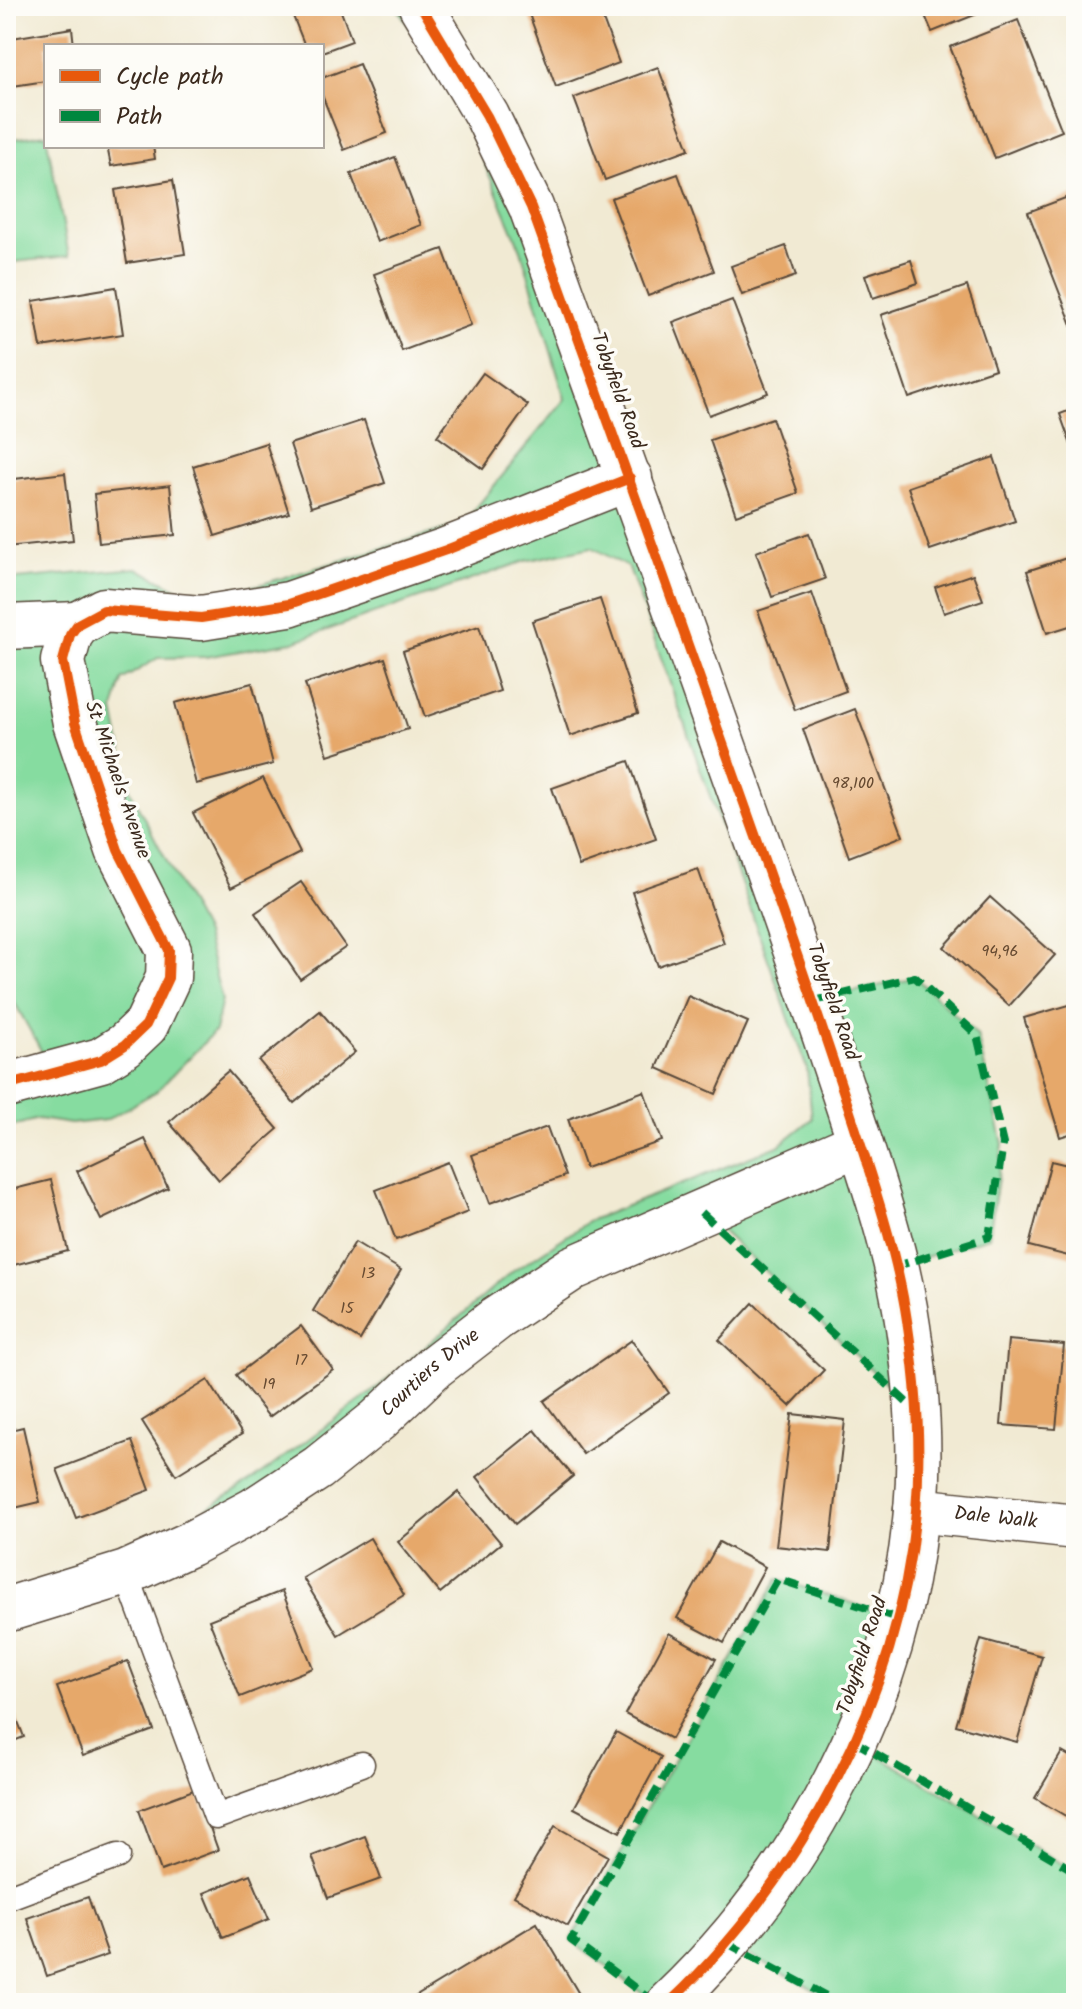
<svg xmlns="http://www.w3.org/2000/svg" width="1082" height="2009" font-family="Kalam,sans-serif">
<style>
.green{fill:#86dca0;stroke:#60835f;stroke-width:2}
.building{fill:#e6a86a}
.lines{fill:none;stroke-linecap:round;stroke-linejoin:round}
.lane-casing{stroke:#564739;stroke-width:27}
.street-casing{stroke:#564739;stroke-width:47}
.lane{stroke:#fff;stroke-width:24}
.street{stroke:#fff;stroke-width:44}
.quiet{stroke:#00873e;stroke-width:8;stroke-dasharray:16 8;stroke-linecap:butt}
.cycleway-casing{stroke:#fdfcf7;stroke-width:15}
.cycleway{stroke:#e8590c;stroke-width:10}
.labels{text-anchor:middle;dominant-baseline:central;stroke-width:7;stroke-linejoin:round;paint-order:stroke}
.number-label{font-size:16px;fill:#664a31}
.street-label{font-size:20px;fill:#3b2a1e;stroke:#fdfcf7}
</style>
<rect width="100%" height="100%" fill="#fdfcf7"/>
<filter id="ink" filterUnits="userSpaceOnUse"><feTurbulence type="fractalNoise" baseFrequency=".0125" numOctaves="2"/><feDisplacementMap in="SourceGraphic" scale="16" xChannelSelector="R" yChannelSelector="G"/><feConvolveMatrix kernelMatrix="1 2 1 2 8 2 1 2 1" color-interpolation-filters="sRGB"/></filter>
<filter id="wash" filterUnits="userSpaceOnUse"><feTurbulence type="fractalNoise" baseFrequency=".006" numOctaves="4" result="noise"/><feDisplacementMap in="SourceGraphic" scale="32" xChannelSelector="R" yChannelSelector="G"/><feGaussianBlur stdDeviation="1.8" result="paint"/><feColorMatrix in="noise" values="0 0 0 0 0 0 0 0 0 0 0 0 0 0 0 0 0 1.4 0 .05"/><feComposite in="paint" operator="in"/></filter>
<g filter="url(#wash)">
<rect width="100%" height="100%" fill="#f1ead3"/>
<g class="green">
<path d="M396,6H421L487,116L814,1001L915,977L977,1035L1003,1144L989,1237L897,1266L916,1411L701,1212L573,1268L190,1544L37,1583L157,1539L253,1480L371,1393L512,1272L591,1220L778,1146L812,1119L807,1069L629,568L592,547L525,561L293,642L205,657L158,658L122,680L114,710L130,791L205,934L222,1000L215,1031L157,1091L106,1120L71,1124L38,1119L6,1128V1065L42,1052L6,987V580L137,568L187,594L259,585L463,524L565,399L521,250L460,106Z"/>
<path d="M46,134L69,256L6,263V140Z"/>
<path d="M778,1579L897,1618L854,1741L1076,1872V2003H839L727,1943L655,2003L571,1940Z"/>
</g>
<g id="blocks">
<g class="building">
<path d="M289,6H339L352,41L322,52V46H305Z"/>
<path d="M526,6H598L619,63L556,87Z"/>
<path d="M921,6H997L932,32Z"/>
<path d="M1018,20L1062,131L995,158L950,47Z"/>
<path d="M72,28L74,46H46V81L6,87V39Z"/>
<path d="M359,64L387,133L344,150L322,95V78Z"/>
<path d="M658,67L689,149L605,180L574,98Z"/>
<path d="M107,146H153L155,159L111,166Z"/>
<path d="M395,157L421,225L377,242L351,174Z"/>
<path d="M678,174L714,271L648,296L611,198Z"/>
<path d="M173,180L185,254L127,263L115,190Z"/>
<path d="M1076,194V335L1028,212Z"/>
<path d="M786,246L796,276L742,295L731,266Z"/>
<path d="M443,249L471,325L402,351L374,274Z"/>
<path d="M911,260L918,283L873,298L865,275Z"/>
<path d="M967,286L995,369L909,398L881,315Z"/>
<path d="M116,287L123,334L41,347L33,301Z"/>
<path d="M732,300L768,393L709,415L673,322Z"/>
<path d="M483,373L528,405L483,469L437,436Z"/>
<path d="M1076,408V459L1060,414Z"/>
<path d="M772,418L798,493L736,515L710,440Z"/>
<path d="M364,420L385,483L311,507L290,444Z"/>
<path d="M266,443L289,513L215,536L193,466Z"/>
<path d="M994,457L1015,521L930,550L908,487Z"/>
<path d="M65,473L73,540L6,547V480Z"/>
<path d="M170,485L175,535L99,543L94,494Z"/>
<path d="M809,533L825,579L772,597L756,552Z"/>
<path d="M1076,555V624L1047,633L1027,571Z"/>
<path d="M973,574L983,600L944,613L935,587Z"/>
<path d="M812,593L846,691L795,710L758,611Z"/>
<path d="M600,599L638,713L570,736L532,621Z"/>
<path d="M479,626L500,691L425,717L403,651Z"/>
<path d="M385,658L408,729L328,755L305,684Z"/>
<path d="M252,683L273,764L196,784L175,703Z"/>
<path d="M855,709L903,836L849,857L803,729Z"/>
<path d="M629,761L656,839L579,866L552,788Z"/>
<path d="M263,778L300,853L231,888L193,813Z"/>
<path d="M698,869L724,943L658,966L632,892Z"/>
<path d="M301,882L346,947L300,979L255,913Z"/>
<path d="M990,897L1055,955L1009,1006L944,947Z"/>
<path d="M688,996L748,1022L716,1094L657,1068Z"/>
<path d="M1076,1003V1132L1060,1137L1024,1018Z"/>
<path d="M320,1011L355,1052L294,1103L259,1061Z"/>
<path d="M228,1071L278,1129L219,1180L169,1122Z"/>
<path d="M644,1091L662,1141L585,1168L568,1119Z"/>
<path d="M547,1127L565,1176L490,1203L472,1155Z"/>
<path d="M145,1139L168,1188L101,1220L77,1171Z"/>
<path d="M1051,1161L1076,1167V1258L1029,1246Z"/>
<path d="M448,1162L468,1212L396,1240L376,1190Z"/>
<path d="M51,1180L68,1251L6,1267V1191Z"/>
<path d="M355,1242L401,1270L360,1340L313,1311Z"/>
<path d="M753,1303L824,1370L790,1406L719,1340Z"/>
<path d="M301,1326L333,1370L269,1417L236,1375Z"/>
<path d="M632,1340L669,1393L583,1454L544,1401Z"/>
<path d="M1008,1340L1064,1345L1056,1429L1001,1425Z"/>
<path d="M208,1380L242,1434L176,1475L142,1421Z"/>
<path d="M792,1414L845,1420L830,1552L776,1546Z"/>
<path d="M23,1427L40,1502L6,1510V1431Z"/>
<path d="M535,1430L573,1476L515,1524L477,1477Z"/>
<path d="M132,1441L150,1490L76,1518L57,1469Z"/>
<path d="M458,1492L501,1543L440,1593L398,1542Z"/>
<path d="M370,1538L404,1595L338,1635L303,1578Z"/>
<path d="M719,1542L765,1567L724,1643L677,1618Z"/>
<path d="M282,1591L313,1668L240,1697L209,1620Z"/>
<path d="M669,1633L716,1659L671,1739L625,1714Z"/>
<path d="M981,1639L1042,1656L1017,1742L956,1725Z"/>
<path d="M128,1661L154,1730L83,1756L57,1687Z"/>
<path d="M6,1691L24,1737L6,1744Z"/>
<path d="M616,1732L661,1757L620,1832L574,1808Z"/>
<path d="M1062,1752L1076,1760V1822L1035,1798Z"/>
<path d="M196,1789L218,1850L161,1871L139,1810Z"/>
<path d="M555,1826L608,1856L568,1926L514,1896Z"/>
<path d="M365,1836L381,1879L328,1898L312,1856Z"/>
<path d="M250,1874L269,1919L223,1938L204,1893Z"/>
<path d="M88,1897L108,1955L47,1976L27,1918Z"/>
<path d="M537,1923L579,1994L563,2003H405Z"/>
</g>
</g>
</g>
<g filter="url(#ink)">
<use href="#blocks" fill-opacity="0" stroke="#564739" stroke-width="2"/>
<g class="lines">
<defs>
<g id="lane">
<path d="M126,1573L216,1817L362,1764"/>
<path d="M6,1898L118,1856"/>
</g>
<g id="street">
<path d="M421,6L487,116L531,207C607,416 682,627 756,837C789,931 822,1026 853,1121C873,1182 894,1245 905,1308C916,1373 922,1445 916,1511C899,1697 803,1876 669,2003"/>
<path d="M6,627L78,624"/>
<path d="M6,1086L101,1060L125,1045L146,1025L168,978L169,950L118,850L75,723L63,661L70,635L78,624L104,610L201,618L289,604L446,550L630,478"/>
<path id="s1" d="M916,1510L1076,1527"/>
<path id="s2" d="M6,1610L126,1573L190,1544L254,1510L318,1468L378,1420L434,1367L496,1319L573,1268L860,1143"/>
</g>
</defs>
<use href="#lane" class="lane-casing"/>
<use href="#street" class="street-casing"/>
<use href="#lane" class="lane"/>
<use href="#street" class="street"/>
<g class="quiet">
<path d="M814,1001L915,977L977,1035L1003,1144L989,1237L897,1266"/>
<path d="M701,1212L916,1411"/>
<path d="M854,1741L1076,1872"/>
<path d="M727,1943L839,2003"/>
<path d="M655,2003L571,1940L778,1579L897,1618"/>
</g>
<defs>
<g id="cycleway">
<path d="M421,6L487,116L531,207C607,416 682,627 756,837C789,931 822,1026 853,1121C873,1182 894,1245 905,1308C916,1373 922,1445 916,1511C899,1697 803,1876 669,2003"/>
<path d="M6,1086L101,1060L125,1045L146,1025L168,978L169,950L118,850L75,723L63,661L70,635L78,624L104,610L201,618L289,604L446,550L630,478"/>
</g>
</defs>
<use href="#cycleway" class="cycleway-casing"/>
<use href="#cycleway" class="cycleway"/>
</g>
</g>
<g class="labels">
<g class="number-label">
<text x="853" y="783">98,100</text>
<text x="1000" y="951">94,96</text>
<text x="368" y="1273">13</text>
<text x="347" y="1308">15</text>
<text x="301" y="1360">17</text>
<text x="269" y="1384">19</text>
</g>
<g class="street-label">
<text transform="translate(617 391) rotate(70)">Tobyfield Road</text>
<text transform="translate(117 780) rotate(71)">St Michaels Avenue</text>
<text transform="translate(832 1002) rotate(71)">Tobyfield Road</text>
<text stroke="none"><textPath href="#s2" startOffset="492">Courtiers Drive</textPath></text>
<text stroke="none"><textPath href="#s1" startOffset="80">Dale Walk</textPath></text>
<text transform="translate(863 1656) rotate(-72)">Tobyfield Road</text>
</g>
</g>
<rect width="1082" height="2009" fill="none" stroke="#fdfcf7" stroke-width="32"/>
<rect x="44" y="44" width="280" height="104" fill="#fdfcf7" stroke="#afa8a0" stroke-width="2"/>
<rect x="60" y="70" width="40" height="12" fill="#e8590c" stroke="#afa8a0" stroke-width="2"/>
<text x="116" y="84" font-size="24" fill="#3b2a1e">Cycle path</text>
<rect x="60" y="110" width="40" height="12" fill="#00873e" stroke="#afa8a0" stroke-width="2"/>
<text x="116" y="124" font-size="24" fill="#3b2a1e">Path</text>
</svg>
